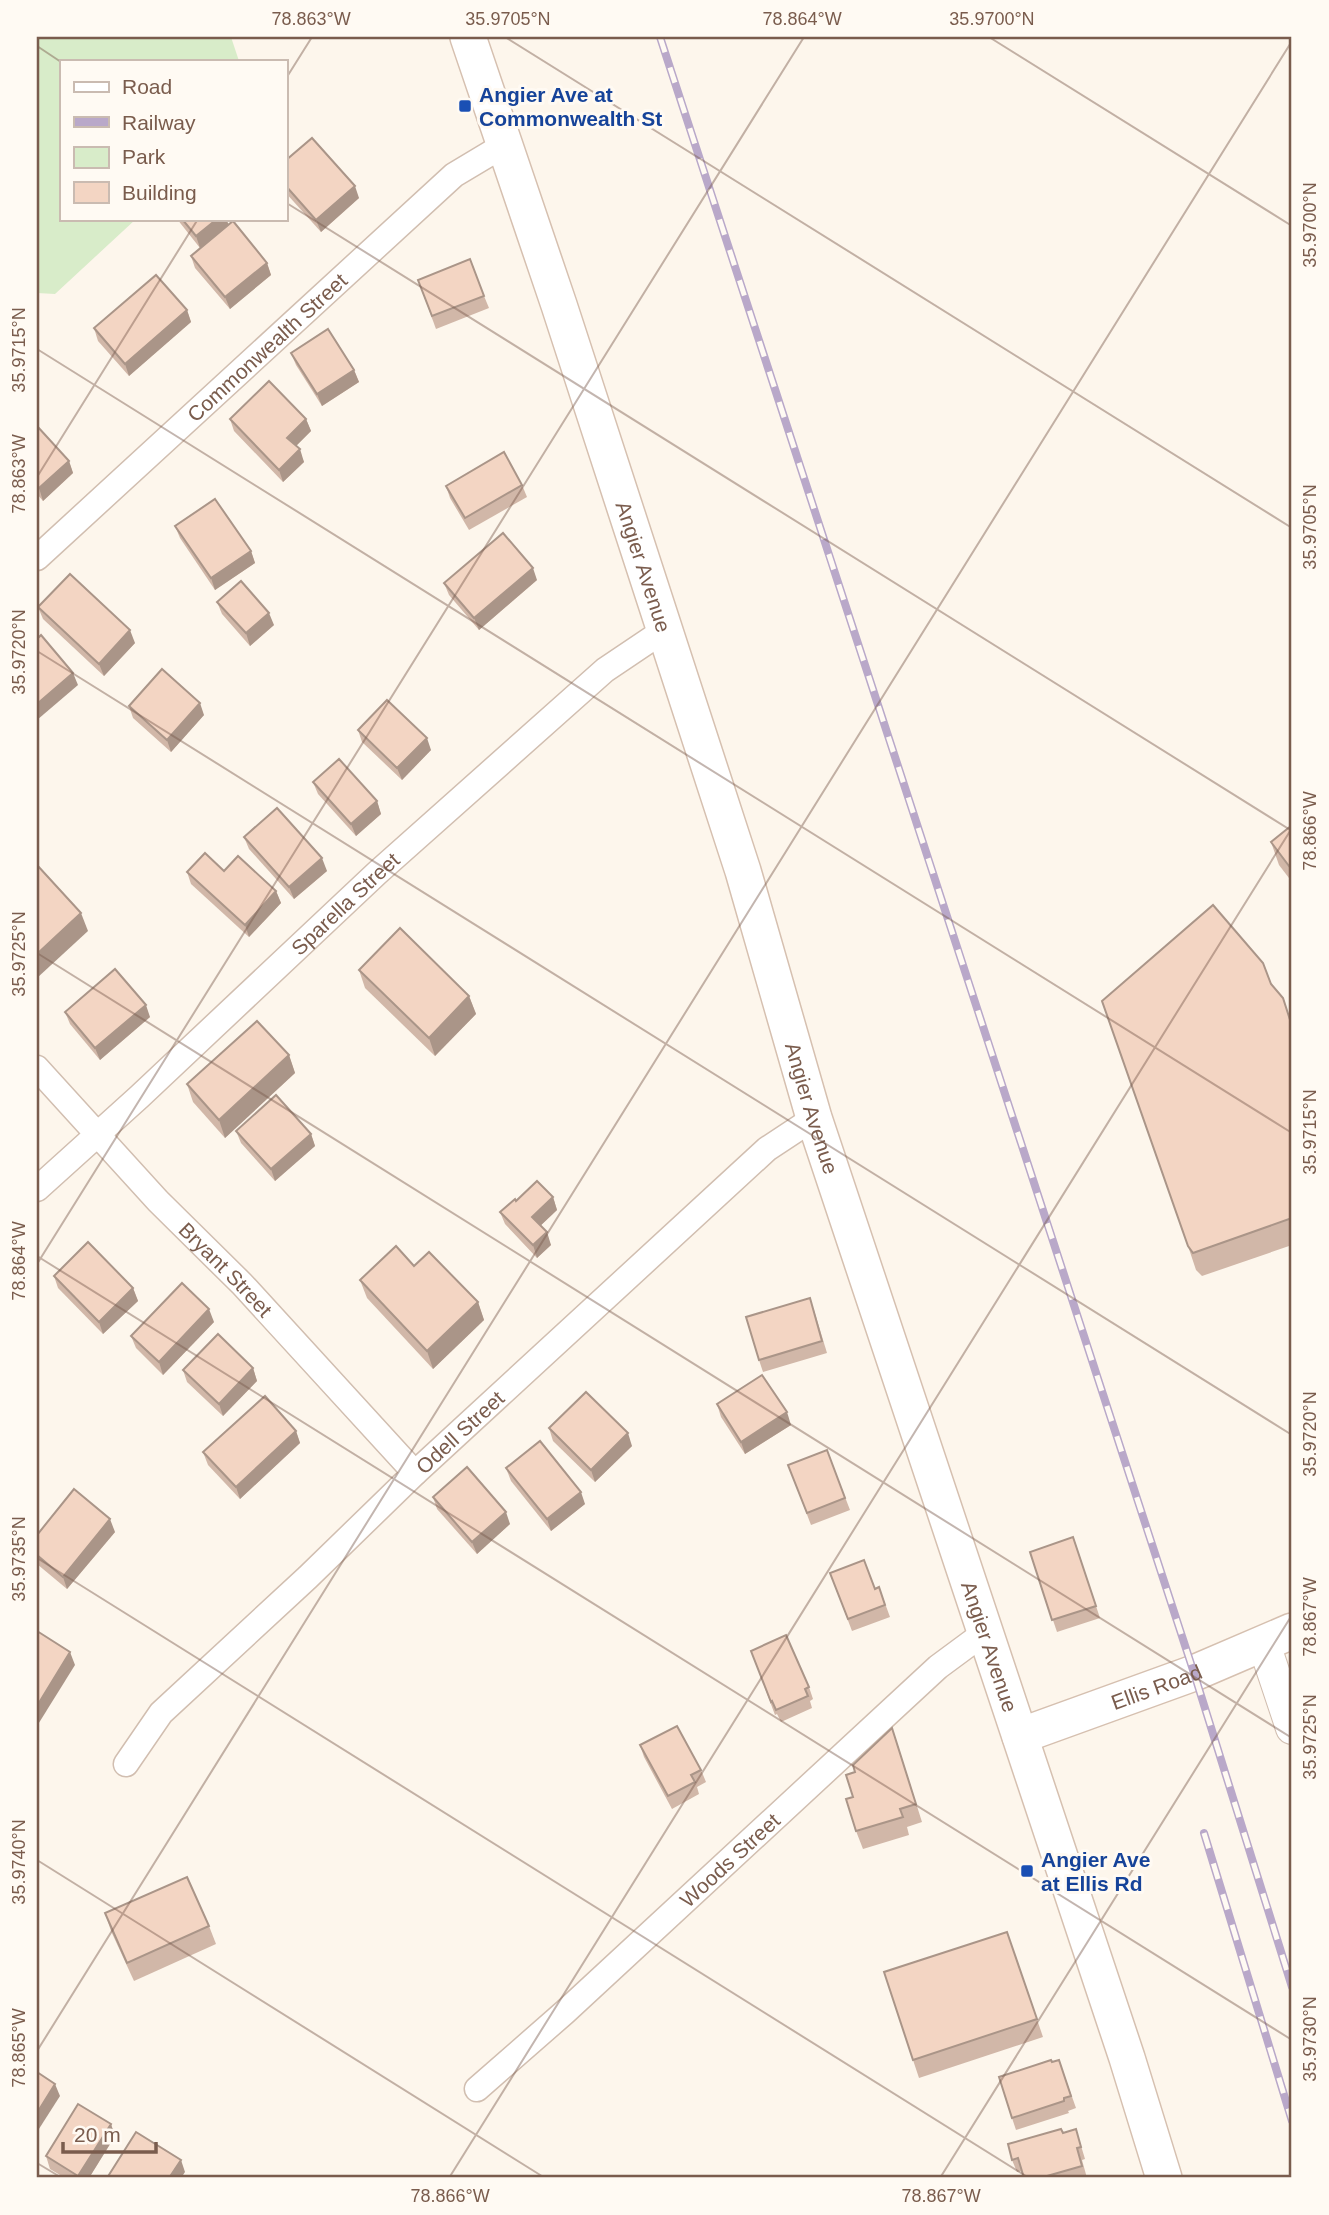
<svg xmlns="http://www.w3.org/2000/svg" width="1329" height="2215" font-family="Arial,sans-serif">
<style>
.green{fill:#d8ecc9}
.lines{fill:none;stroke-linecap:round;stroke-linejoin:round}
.minor-casing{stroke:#d1beb0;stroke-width:27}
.tertiary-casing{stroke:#d1beb0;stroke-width:34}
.secondary-casing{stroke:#d6c0b0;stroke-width:38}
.minor{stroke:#fff;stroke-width:24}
.tertiary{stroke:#fff;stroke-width:32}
.secondary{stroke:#fff;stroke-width:35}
.rail-casing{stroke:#b9a8c9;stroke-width:8}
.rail{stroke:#fffaf3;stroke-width:5;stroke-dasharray:16;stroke-linecap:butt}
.wall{fill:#d1b7a8}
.shaded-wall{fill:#aa9588}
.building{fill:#f3d5c3;stroke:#aa9588;stroke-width:2}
.ticks{fill:none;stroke:#7a5c4d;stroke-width:2;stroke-opacity:0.45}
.transit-dot{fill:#1a4fb4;stroke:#fffaf3;stroke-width:2.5}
.labels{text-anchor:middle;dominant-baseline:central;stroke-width:6;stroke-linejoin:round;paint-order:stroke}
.transit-label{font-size:21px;font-weight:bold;fill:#164399;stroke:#fffaf3;text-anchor:start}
.street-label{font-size:21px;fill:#7a5c4d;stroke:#fffaf3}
.neatline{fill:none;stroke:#7a5c4d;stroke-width:2.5}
.ticks-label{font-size:18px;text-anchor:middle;fill:#7a5c4d}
</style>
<rect width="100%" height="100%" fill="#fdf6ec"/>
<path class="green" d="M37,37H231L239,61H61V219H136L55,294L37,293Z"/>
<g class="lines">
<defs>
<g id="minor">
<path id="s1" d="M37,558L454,175L504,145"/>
<path id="s2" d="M37,1068L158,1201L242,1284L415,1473"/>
<path id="s3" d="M37,1189L139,1097L377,873L605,670L663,631"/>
<path id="s4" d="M126,1764L161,1713L308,1577L415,1473L767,1149L814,1118"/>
<path id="s5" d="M477,2089L565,2012L938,1667L984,1633"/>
</g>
<path id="tertiary" d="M1264,1644L1292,1728"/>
<g id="secondary">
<path id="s6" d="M468,37L559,305L743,871L814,1118L1127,2058L1164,2178"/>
<path id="s7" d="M1020,1736L1194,1673L1292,1631"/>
</g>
</defs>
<use href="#minor" class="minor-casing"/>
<use href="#tertiary" class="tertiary-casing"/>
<use href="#secondary" class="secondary-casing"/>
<use href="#minor" class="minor"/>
<use href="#tertiary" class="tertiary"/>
<use href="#secondary" class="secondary"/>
<defs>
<g id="rail">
<path d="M660,37L1194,1673L1292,1987"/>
<path d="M1204,1833L1292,2121"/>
</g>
</defs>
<use href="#rail" class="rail-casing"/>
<use href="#rail" class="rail"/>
</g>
<g class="wall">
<path d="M285,161L359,198L321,232L285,192Z"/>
<path d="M177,219H226L228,225L267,263L271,275L230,309L195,268L191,256L200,248Z"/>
<path d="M418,280L484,296L489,308L436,329Z"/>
<path d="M187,310L191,322L129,376L98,341L94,328Z"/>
<path d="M291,353L354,370L359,382L322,406L296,365Z"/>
<path d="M230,419H306L311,431L296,446L304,462L283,482L234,431Z"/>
<path d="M37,426L69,461L73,473L43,501L37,494Z"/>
<path d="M522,485L527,497L469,530L450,498L446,486Z"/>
<path d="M175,526L251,551L255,563L215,590L180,538Z"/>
<path d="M537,580L479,630L449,595L444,583Z"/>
<path d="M217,602L274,625L250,646L222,614Z"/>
<path d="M38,607L135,643L104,676L43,619Z"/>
<path d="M129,706L204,715L171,752L133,718Z"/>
<path d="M358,730L431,750L402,780L362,742Z"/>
<path d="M313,782L377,801L381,814L356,836L318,794Z"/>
<path d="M1292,825V882L1279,865L1271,842Z"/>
<path d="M244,837L327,871L294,899L249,849Z"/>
<path d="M224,871L276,891L281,903L249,937L191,884L187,872Z"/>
<path d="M359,970L469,996L476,1014L435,1056L365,988Z"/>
<path d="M1272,985L1292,1025V1245L1202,1276L1196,1270L1188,1246Z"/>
<path d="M65,1012L150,1017L100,1060L70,1024Z"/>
<path d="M289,1055L295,1073L225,1138L193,1102L187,1084Z"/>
<path d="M236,1131L311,1134L315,1146L275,1181L241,1143Z"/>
<path d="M553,1197L557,1210L540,1226L551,1245L537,1258L505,1224L500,1212L516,1201Z"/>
<path d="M414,1266L478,1302L484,1320L433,1369L367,1298L360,1280Z"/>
<path d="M54,1276L133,1288L138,1301L103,1334L58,1288Z"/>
<path d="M814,1310L827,1353L763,1372L759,1360Z"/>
<path d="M214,1322L163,1375L136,1348L131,1336Z"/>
<path d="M253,1368L257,1381L223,1416L187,1382L183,1370Z"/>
<path d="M717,1404L791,1425L745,1454L721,1417Z"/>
<path d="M549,1428L632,1446L595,1482L553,1441Z"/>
<path d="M296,1431L300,1443L240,1499L208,1465L203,1452Z"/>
<path d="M827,1450L850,1510L811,1525L788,1465Z"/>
<path d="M506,1468L585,1504L551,1531L511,1481Z"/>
<path d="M433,1497L510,1524L477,1554L437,1509Z"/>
<path d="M115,1532L67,1589L37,1564V1535Z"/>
<path d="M1073,1537L1100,1618L1057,1632L1030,1552Z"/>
<path d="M830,1573L875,1589L879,1587L890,1617L852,1631Z"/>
<path d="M751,1651L809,1687L813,1699L810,1701L812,1708L781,1722L777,1714L775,1715Z"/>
<path d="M640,1745L701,1770L706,1782L697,1787L699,1794L672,1809L644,1757Z"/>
<path d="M898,1746L922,1822L907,1827L909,1835L863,1849L856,1831L853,1797L855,1772Z"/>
<path d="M105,1913L209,1926L216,1944L134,1981L111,1931Z"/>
<path d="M1007,1932L1043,2037L919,2078L913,2060Z"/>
<path d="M1059,2060L1076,2108L1068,2111L1069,2113L1016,2130L1012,2118L1052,2062Z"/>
<path d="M1076,2129L1085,2159L1082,2160L1087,2178H1024L1022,2171L1017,2172L1012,2160L1063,2133Z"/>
<path d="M115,2136L89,2178H65L50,2169L46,2156Z"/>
</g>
<g class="shaded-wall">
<path d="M355,186L359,198L321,232L316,220Z"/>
<path d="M217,219H226L229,225L200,248L196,236Z"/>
<path d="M267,263L271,275L230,309L225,297Z"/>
<path d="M187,310L191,322L129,376L125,364Z"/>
<path d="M354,370L359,382L322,406L317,394Z"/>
<path d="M306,419L311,431L292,450L287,438Z"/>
<path d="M300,449L304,462L283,482L279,470Z"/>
<path d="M69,461L73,473L43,501L39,488Z"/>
<path d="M251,551L255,563L215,590L211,578Z"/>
<path d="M533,568L537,580L479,630L474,618Z"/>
<path d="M269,613L274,625L250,646L246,633Z"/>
<path d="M130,630L135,643L104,676L99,664Z"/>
<path d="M73,673L78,685L37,720V704Z"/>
<path d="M200,703L204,715L171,752L167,740Z"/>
<path d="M427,738L431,750L402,780L397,768Z"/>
<path d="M377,801L381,814L356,836L351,824Z"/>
<path d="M322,858L327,871L294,899L289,887Z"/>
<path d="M276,891L281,903L249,937L245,925Z"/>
<path d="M81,913L88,931L37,978V954Z"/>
<path d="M469,996L476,1014L435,1056L429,1038Z"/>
<path d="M146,1005L150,1017L100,1060L95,1048Z"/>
<path d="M289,1055L295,1073L225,1138L219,1120Z"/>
<path d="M311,1134L315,1146L275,1181L271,1169Z"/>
<path d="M553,1197L557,1210L537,1229L532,1217Z"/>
<path d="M547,1232L551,1245L537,1258L533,1245Z"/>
<path d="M133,1288L138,1301L103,1334L99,1322Z"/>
<path d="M478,1302L484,1320L433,1369L427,1351Z"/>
<path d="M209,1309L214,1322L163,1375L159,1362Z"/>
<path d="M253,1368L257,1381L223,1416L219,1404Z"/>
<path d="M787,1412L791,1425L745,1454L741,1442Z"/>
<path d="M296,1431L300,1443L240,1499L236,1487Z"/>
<path d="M628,1433L632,1446L595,1482L591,1470Z"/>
<path d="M581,1492L585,1504L551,1531L547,1519Z"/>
<path d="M506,1512L510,1524L477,1554L472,1542Z"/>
<path d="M110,1519L115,1532L67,1589L63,1577Z"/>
<path d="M70,1652L75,1665L37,1726V1706Z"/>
<path d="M55,2084L60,2096L37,2132V2113Z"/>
<path d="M111,2124L115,2136L89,2178H78V2176Z"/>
<path d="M181,2160L185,2172L181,2178H169Z"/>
</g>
<g class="building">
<path d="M312,138L355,186L316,220L285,185V161Z"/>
<path d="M182,219H217L196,236Z"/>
<path d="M233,221L267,263L225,297L191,256Z"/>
<path d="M470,259L484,296L432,316L418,280Z"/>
<path d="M156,275L187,310L125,364L94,328Z"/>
<path d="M328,329L354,370L317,394L291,353Z"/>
<path d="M269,381L306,419L287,438L300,449L279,470L230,419Z"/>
<path d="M37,426L69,461L39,488L37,486Z"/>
<path d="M504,452L522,485L465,518L446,486Z"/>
<path d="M215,499L251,551L211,578L175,526Z"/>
<path d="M503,533L533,568L474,618L444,583Z"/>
<path d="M70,574L130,630L99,664L38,607Z"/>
<path d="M241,581L269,613L246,633L217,602Z"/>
<path d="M41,635L73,673L37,704V639Z"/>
<path d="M162,669L200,703L167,740L129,706Z"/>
<path d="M387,700L427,738L397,768L358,730Z"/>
<path d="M339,759L377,801L351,824L313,782Z"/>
<path d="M277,808L322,858L289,887L244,837Z"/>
<path d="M1292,825V870L1271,842Z"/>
<path d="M205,853L224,871L238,856L276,891L245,925L187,872Z"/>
<path d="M37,865L81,913L37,954Z"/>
<path d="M1213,905L1263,963L1271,984L1283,998L1292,1026V1218L1193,1253L1188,1246L1102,1001Z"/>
<path d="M400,928L469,996L429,1038L359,970Z"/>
<path d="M115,969L146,1005L95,1048L65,1012Z"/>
<path d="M257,1021L289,1055L219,1120L187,1084Z"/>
<path d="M276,1095L311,1134L271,1169L236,1131Z"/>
<path d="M537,1181L553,1197L532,1217L547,1232L533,1245L500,1212L515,1199L516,1201Z"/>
<path d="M88,1242L133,1288L99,1322L54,1276Z"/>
<path d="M396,1246L414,1266L429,1252L478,1302L427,1351L360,1280Z"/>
<path d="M182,1283L209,1309L159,1362L131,1336Z"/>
<path d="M810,1298L822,1341L759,1360L746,1317Z"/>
<path d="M218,1334L253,1368L219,1404L183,1370Z"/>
<path d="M762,1375L787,1412L741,1442L717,1404Z"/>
<path d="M586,1392L628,1433L591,1470L549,1428Z"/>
<path d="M265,1396L296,1431L236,1487L203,1452Z"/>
<path d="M540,1441L581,1492L547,1519L506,1468Z"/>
<path d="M827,1450L845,1498L807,1513L788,1465Z"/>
<path d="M467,1467L506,1512L472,1542L433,1497Z"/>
<path d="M74,1489L110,1519L63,1577L37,1555V1535Z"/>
<path d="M1073,1537L1096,1606L1052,1620L1030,1552Z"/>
<path d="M864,1560L875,1589L879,1587L885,1605L848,1619L830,1573Z"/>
<path d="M37,1631L70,1652L37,1706Z"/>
<path d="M786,1635L809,1687L805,1689L808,1696L776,1710L772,1701L771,1702L751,1651Z"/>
<path d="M677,1726L701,1770L691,1775L695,1782L668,1796L640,1745Z"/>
<path d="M892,1728L916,1804L900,1809L903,1817L856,1831L846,1799L853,1797L846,1775L855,1772L853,1765Z"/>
<path d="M187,1877L209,1926L127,1963L105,1913Z"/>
<path d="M1007,1932L1037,2019L913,2060L884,1972Z"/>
<path d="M1051,2060L1052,2062L1059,2060L1071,2096L1064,2098V2101L1012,2118L999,2077Z"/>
<path d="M37,2072L55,2084L37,2113Z"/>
<path d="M78,2104L111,2124L78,2176L46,2156Z"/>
<path d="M1061,2129L1063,2133L1076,2129L1081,2147L1077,2148L1082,2166L1040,2178H1024L1018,2158L1012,2160L1008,2144Z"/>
<path d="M136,2132L181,2160L169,2178H107Z"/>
</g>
<path class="ticks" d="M505,37L1292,528M989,37L1292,226M37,46L61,62M285,80L312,37M285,202L1292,831M37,349L1292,1133M37,477L198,219M37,651L1292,1435M37,953L1292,1738M37,1256L1292,2040M37,1264L804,37M37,1558L1029,2178M37,1860L545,2178M37,2051L1292,41M37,2163L62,2178M449,2178L1292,828M940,2178L1292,1615"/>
<g class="transit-dot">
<rect x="458" y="99" width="14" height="14" rx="3.5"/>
<rect x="1020" y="1864" width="14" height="14" rx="3.5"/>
</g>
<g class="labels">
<g class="transit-label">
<text x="479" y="94">Angier Ave at<tspan x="479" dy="24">Commonwealth St</tspan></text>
<text x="1041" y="1859">Angier Ave<tspan x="1041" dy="24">at Ellis Rd</tspan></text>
</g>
<g class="street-label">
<text stroke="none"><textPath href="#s1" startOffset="312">Commonwealth Street</textPath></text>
<text stroke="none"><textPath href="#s6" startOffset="558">Angier Avenue</textPath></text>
<text stroke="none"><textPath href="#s3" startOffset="420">Sparella Street</textPath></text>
<text stroke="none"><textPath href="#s6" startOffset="1125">Angier Avenue</textPath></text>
<text stroke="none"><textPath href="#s2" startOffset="276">Bryant Street</textPath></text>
<text stroke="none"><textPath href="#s4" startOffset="472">Odell Street</textPath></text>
<text stroke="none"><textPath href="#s6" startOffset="1692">Angier Avenue</textPath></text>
<text stroke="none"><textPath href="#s7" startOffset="145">Ellis Road</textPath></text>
<text stroke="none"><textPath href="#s5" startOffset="341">Woods Street</textPath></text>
</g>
</g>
<rect width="1329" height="2215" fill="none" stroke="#fffaf3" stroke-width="77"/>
<rect x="60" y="60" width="228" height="161" fill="#fffaf3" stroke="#cabbb1" stroke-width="2"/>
<rect x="74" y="82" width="35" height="10" fill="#ffffff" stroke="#cabbb1" stroke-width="2"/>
<text x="122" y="94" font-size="21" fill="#7a5c4d">Road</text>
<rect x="74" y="117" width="35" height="10" fill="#b9a8c9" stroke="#cabbb1" stroke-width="2"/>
<text x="122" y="130" font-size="21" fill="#7a5c4d">Railway</text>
<rect x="74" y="147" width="35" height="21" fill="#d8ecc9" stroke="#cabbb1" stroke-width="2"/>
<text x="122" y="164" font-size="21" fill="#7a5c4d">Park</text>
<rect x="74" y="182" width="35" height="21" fill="#f3d5c3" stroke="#cabbb1" stroke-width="2"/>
<text x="122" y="200" font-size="21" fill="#7a5c4d">Building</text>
<path d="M63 2142v10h93v-10" fill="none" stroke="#7a5c4d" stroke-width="3.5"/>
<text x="74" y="2142" font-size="21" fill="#7a5c4d" stroke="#fffaf3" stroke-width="5" paint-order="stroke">20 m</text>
<rect x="38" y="38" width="1252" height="2138" class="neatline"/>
<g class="ticks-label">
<text x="311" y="25">78.863°W</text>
<text x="508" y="25">35.9705°N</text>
<text x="802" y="25">78.864°W</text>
<text x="992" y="25">35.9700°N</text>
<text transform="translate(1310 225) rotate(-90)" y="6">35.9700°N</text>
<text transform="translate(19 350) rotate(-90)" y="6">35.9715°N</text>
<text transform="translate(19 474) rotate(-90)" y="6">78.863°W</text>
<text transform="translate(1310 527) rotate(-90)" y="6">35.9705°N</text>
<text transform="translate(19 652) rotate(-90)" y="6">35.9720°N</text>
<text transform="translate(1310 831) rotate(-90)" y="6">78.866°W</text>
<text transform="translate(19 954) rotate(-90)" y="6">35.9725°N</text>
<text transform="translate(1310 1132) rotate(-90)" y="6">35.9715°N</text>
<text transform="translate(19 1261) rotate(-90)" y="6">78.864°W</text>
<text transform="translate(1310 1434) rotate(-90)" y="6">35.9720°N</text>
<text transform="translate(19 1559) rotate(-90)" y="6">35.9735°N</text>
<text transform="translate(1310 1617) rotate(-90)" y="6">78.867°W</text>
<text transform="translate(1310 1737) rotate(-90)" y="6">35.9725°N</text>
<text transform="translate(19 1862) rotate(-90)" y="6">35.9740°N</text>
<text transform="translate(1310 2039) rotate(-90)" y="6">35.9730°N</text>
<text transform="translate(19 2048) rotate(-90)" y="6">78.865°W</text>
<text x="450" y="2202">78.866°W</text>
<text x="941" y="2202">78.867°W</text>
</g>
</svg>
